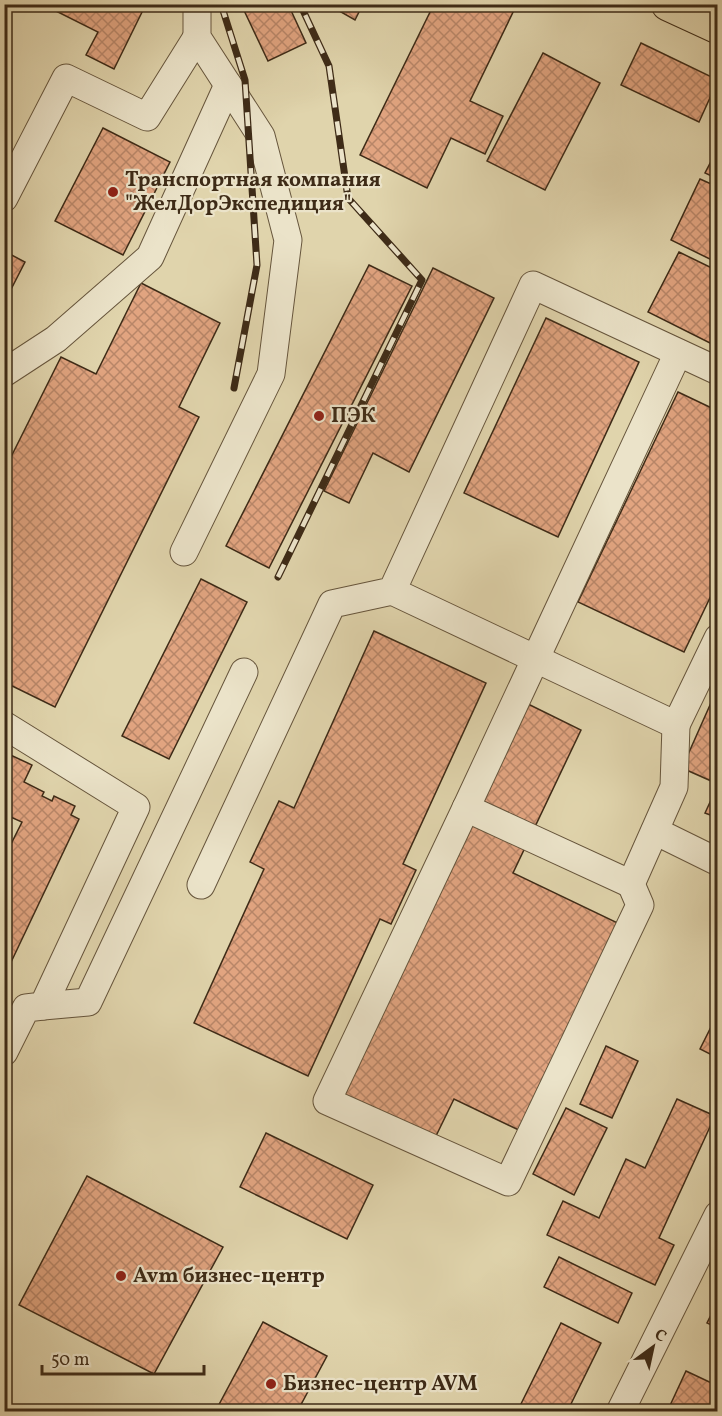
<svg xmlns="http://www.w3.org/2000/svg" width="722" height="1416" font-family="Vollkorn,serif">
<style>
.building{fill:url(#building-cross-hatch);stroke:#3e2b17;stroke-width:1.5}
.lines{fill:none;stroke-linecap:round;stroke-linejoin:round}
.minor-casing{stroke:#66553c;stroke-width:29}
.major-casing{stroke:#3e2b17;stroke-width:35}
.minor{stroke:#ebe3c9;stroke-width:27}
.major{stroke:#e0d4ac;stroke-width:33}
.rail-casing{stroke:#3e2b17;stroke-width:7}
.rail{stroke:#ebe3c9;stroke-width:4.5;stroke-dasharray:14;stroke-linecap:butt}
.poi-dot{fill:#8f2418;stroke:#ebe3c9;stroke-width:2}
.labels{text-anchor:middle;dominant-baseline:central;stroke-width:4.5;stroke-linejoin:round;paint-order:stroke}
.poi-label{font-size:21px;font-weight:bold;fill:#3e2b17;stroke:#ebe3c9;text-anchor:start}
</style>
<defs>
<pattern id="building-cross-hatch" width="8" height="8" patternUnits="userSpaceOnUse" patternTransform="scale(1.5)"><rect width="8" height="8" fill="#e1a480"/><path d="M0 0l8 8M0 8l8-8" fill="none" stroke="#b88668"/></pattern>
</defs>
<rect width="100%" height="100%" fill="#e0d4ac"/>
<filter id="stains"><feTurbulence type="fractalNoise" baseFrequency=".00333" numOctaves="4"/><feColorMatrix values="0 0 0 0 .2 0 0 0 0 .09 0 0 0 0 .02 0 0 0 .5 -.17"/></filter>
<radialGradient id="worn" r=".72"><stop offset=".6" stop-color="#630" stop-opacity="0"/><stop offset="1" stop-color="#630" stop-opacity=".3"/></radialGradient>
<g class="building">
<path d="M42,4H146L114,69L86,55L98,32Z"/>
<path d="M241,4H288L306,43L268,61Z"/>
<path d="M327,4H363L355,20Z"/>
<path d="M434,4H517L470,101L503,116L485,154L451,138L427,188L360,155Z"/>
<path d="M641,43L718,80L699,122L621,85Z"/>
<path d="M543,53L600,83L545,190L487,161Z"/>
<path d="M103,128L170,162L123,255L55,221Z"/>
<path d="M718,148V179L705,173Z"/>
<path d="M700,179L718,187V263L671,240Z"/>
<path d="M4,251L25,262L4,303Z"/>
<path d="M679,252L718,271V347L648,312Z"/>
<path d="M369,265L412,286L269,568L226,546Z"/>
<path d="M433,268L494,298L409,472L373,453L349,503L324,491Z"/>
<path d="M141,283L220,323L179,407L199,417L55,707L4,682V471L61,357L96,374Z"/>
<path d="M546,318L639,362L558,537L464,493Z"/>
<path d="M678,392L718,411V581L684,652L578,602Z"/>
<path d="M201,579L247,602L169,759L122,736Z"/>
<path d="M374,631L486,683L403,864L416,870L391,924L380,919L308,1076L194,1023L264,869L250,862L279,801L294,808Z"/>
<path d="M718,687V784L682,768Z"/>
<path d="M528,704L581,730L513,873L624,926L525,1133L454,1099L434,1140L341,1096Z"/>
<path d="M4,752L32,765L24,782L44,792L42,796L52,801L54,796L75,806L71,815L79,819L4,977V858L22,822L4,814Z"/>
<path d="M718,785V818L705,813Z"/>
<path d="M718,1013V1058L700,1049Z"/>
<path d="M606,1046L638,1061L612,1118L580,1104Z"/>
<path d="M677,1099L715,1116L659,1238L674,1245L655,1285L547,1235L563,1201L599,1218L626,1159L645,1168Z"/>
<path d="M566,1108L607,1128L574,1195L533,1174Z"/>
<path d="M266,1133L373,1185L347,1239L240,1187Z"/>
<path d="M87,1176L223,1247L154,1374L19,1305Z"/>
<path d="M559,1257L632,1293L618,1323L544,1287Z"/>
<path d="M718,1301V1328L707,1323Z"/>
<path d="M263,1322L327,1356L297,1412H215Z"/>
<path d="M561,1323L601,1343L567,1412H517Z"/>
<path d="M686,1371L718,1386V1399L711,1412H667Z"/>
<path d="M334,1406L345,1412H331Z"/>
</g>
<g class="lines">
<defs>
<g id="minor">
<path d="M4,198L66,78L147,117L197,37"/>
<path d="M4,373L56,339L150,257L228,85"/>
<path d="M184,552L271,374L288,240L261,136L197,37V4"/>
<path d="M392,591L676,725L718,638"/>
<path d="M4,725L136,807L43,1006L26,1008L4,1052"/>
<path d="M466,808L631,884L674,787L676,725"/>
<path d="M655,831L718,862"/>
<path d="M631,884L640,905L508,1182L327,1101L466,808L678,353"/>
<path d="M201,885L332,604L392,591L533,285L718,371"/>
<path d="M43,1006L88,1002L244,672"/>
<path d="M620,1412L718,1215"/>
</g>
<path id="major" d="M668,4L718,27"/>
</defs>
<use href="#minor" class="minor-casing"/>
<use href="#major" class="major-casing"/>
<use href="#minor" class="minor"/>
<use href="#major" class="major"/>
<defs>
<g id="rail">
<path d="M221,4L245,80L257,265L234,388"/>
<path d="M278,577L422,280L348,198L329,66L300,4"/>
</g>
</defs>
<use href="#rail" class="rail-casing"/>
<use href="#rail" class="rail"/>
</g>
<g class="poi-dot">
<circle cx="113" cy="192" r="6"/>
<circle cx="319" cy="416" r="6"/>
<circle cx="121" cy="1276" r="6"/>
<circle cx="271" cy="1384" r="6"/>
</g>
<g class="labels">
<g class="poi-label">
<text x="125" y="180">Транспортная компания<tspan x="125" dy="24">"ЖелДорЭкспедиция"</tspan></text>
<text x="331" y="416">ПЭК</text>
<text x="133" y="1276">Avm бизнес-центр</text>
<text x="283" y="1384">Бизнес-центр AVM</text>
</g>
</g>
<rect width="722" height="1416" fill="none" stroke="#e0d4ac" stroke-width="24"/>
<rect x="6" y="6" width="710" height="1404" fill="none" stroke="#3e2b17" stroke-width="3"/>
<rect x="12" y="12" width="698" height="1392" fill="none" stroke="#3e2b17" stroke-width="1.5"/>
<g transform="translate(653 1347) rotate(33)" stroke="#ebe3c9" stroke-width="4.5" paint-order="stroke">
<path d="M0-4.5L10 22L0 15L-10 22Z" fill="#3e2b17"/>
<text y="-9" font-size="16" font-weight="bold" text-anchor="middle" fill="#3e2b17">С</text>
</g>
<path d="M42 1365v9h162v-9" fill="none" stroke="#3e2b17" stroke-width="3"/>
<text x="51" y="1365" font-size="18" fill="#3e2b17" stroke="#ebe3c9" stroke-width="4.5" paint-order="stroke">50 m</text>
<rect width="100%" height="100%" filter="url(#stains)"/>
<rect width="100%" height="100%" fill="url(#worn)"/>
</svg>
